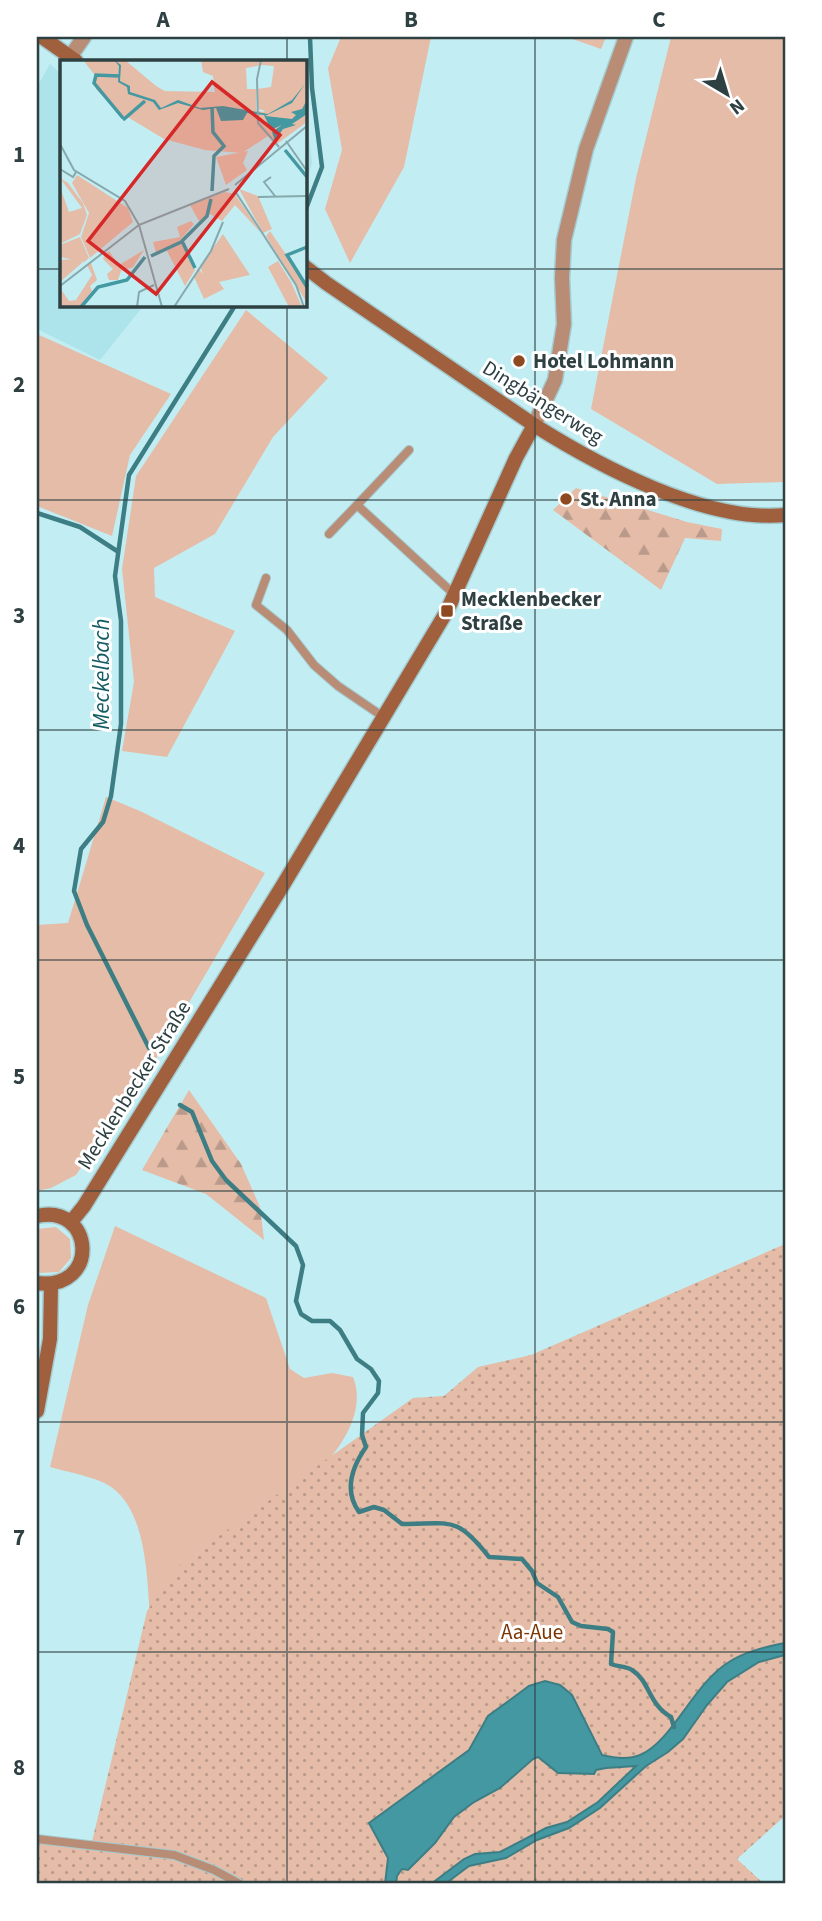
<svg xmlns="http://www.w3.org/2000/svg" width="822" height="1921" font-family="'Source Sans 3',sans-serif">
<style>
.built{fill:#ade3ea}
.grass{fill:#e5bca7}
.forest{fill:url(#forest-firs)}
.park{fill:url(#park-dots)}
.water{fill:#4498a2;stroke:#3d7e85;stroke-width:2}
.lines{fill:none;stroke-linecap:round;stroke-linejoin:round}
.stream{stroke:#3d7e85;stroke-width:4.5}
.lane-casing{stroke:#a4cbd0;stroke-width:10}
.street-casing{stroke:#a4cbd0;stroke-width:17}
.secondary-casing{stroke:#a4cbd0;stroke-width:17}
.lane{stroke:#b98c75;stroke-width:8}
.street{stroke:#b98c75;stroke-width:14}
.secondary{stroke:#a0603d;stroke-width:14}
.grid{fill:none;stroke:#2e4042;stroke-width:2;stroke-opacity:0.55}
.poi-dot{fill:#8e4920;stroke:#fff;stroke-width:2.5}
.labels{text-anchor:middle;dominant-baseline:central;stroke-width:6;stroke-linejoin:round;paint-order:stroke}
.poi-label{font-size:21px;font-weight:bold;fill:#2e4042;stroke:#fff;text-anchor:start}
.street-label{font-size:21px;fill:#2e4042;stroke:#fff}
.park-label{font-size:21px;fill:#7c3502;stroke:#fff}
.water-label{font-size:23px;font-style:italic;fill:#135b63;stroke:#fff}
.inset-river{fill:none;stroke:#4498a2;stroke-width:3.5}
.inset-road{fill:none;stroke:#87a8ac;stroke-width:2}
.view{fill:#d62828;fill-opacity:0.15;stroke:#d62828;stroke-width:3.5}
.inset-edge{fill:none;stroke:#2e4042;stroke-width:3.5}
.neatline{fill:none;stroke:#2e4042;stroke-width:2.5}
.grid-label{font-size:23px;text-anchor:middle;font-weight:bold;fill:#2e4042}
</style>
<defs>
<pattern id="forest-firs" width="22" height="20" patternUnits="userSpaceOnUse" patternTransform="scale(1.75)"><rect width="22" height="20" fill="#e5bca7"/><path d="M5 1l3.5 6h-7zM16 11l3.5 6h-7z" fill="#ba9a8a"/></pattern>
<pattern id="park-dots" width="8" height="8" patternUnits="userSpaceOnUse" patternTransform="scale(1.75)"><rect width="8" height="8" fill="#e5bca7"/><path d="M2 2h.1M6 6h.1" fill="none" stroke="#ba9a8a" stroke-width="1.8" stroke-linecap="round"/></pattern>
</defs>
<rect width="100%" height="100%" fill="#c2eef3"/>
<g class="built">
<path d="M50,64L61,74V304L144,305L100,360L37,329V87Z"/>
<path d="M305,106L312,163L305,189L304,106Z"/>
</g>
<g class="grass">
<path d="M341,37H431L404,167L350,263L325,209L342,150L328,68Z"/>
<path d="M567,37H606L601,49Z"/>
<path d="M671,37H785V482L717,484L591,409L636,178Z"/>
<path d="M246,310L328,378L273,437L215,534L154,568L155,597L235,631L167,757L122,751L134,682L122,569L136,476Z"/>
<path d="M37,334L171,394L130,455L112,536L37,506Z"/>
<path d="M106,797L140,811L265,873L157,1057L76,1175L51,1188L37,1191V925L68,923Z"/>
<path d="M115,1226L266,1298L290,1369L304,1378L332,1373L353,1377C366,1409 344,1443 323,1467L150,1618C147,1577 147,1501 102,1482C86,1475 67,1472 50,1467L88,1305Z"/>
<path d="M56,1227L70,1239L71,1258L59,1272L40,1273L37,1270V1229Z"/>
</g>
<g class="forest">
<path d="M576,488L687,522L722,529L721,541L685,538L661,590L553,510Z"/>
<path d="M189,1090L241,1164L260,1207L264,1240L206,1194L142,1170Z"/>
</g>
<path class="park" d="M785,1244V1816L737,1859L764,1884H37V1842L90,1850L147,1611L181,1563L413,1398L444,1396L478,1367L531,1355Z"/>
<path class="water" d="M785,1643V1655L759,1662L727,1682L707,1705L683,1739L668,1752L646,1766L600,1808L569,1828L537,1840L506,1858L469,1866L445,1884H431L464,1859L475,1854L500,1852L546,1828L567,1822L598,1802L636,1766L606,1768L596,1770L594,1774L558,1773L538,1757L533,1759L500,1788L474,1802L454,1817L435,1843L408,1870L402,1869L397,1876L396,1884H385L388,1858L369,1823L469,1750L488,1716L529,1686L545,1681L560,1685L572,1695L602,1755C614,1758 628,1760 640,1755C672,1742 694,1683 729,1662C746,1651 766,1647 785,1643Z"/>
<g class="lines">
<g class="stream">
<path d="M304,214L322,167L312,88L310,37"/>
<path d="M37,513L80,527L117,551"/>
<path d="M149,1048L87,925L74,891L81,849L103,822L111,796L121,724V621L115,576L129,475L236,304"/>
<path d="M180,1105L192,1112L212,1161L226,1180L296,1246L303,1265L296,1301L301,1314L312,1321H330L340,1330L357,1359L371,1369L379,1381L378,1393L363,1413L362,1435L366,1447C352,1467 344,1491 359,1512L374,1507L384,1510L402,1524C451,1524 456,1515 489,1557L522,1559L532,1571L537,1583L558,1597L572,1622L581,1626L608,1629L613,1632L611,1664C618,1667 626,1666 632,1670C650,1681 648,1704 671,1717L674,1727"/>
</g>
<defs>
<g id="lane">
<path d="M357,505L409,450"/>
<path d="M329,534L357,505L455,595"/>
<path d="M266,578L256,605L287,630L314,665L338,686L385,718"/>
<path d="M37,1839L174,1855L214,1870L240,1884"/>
</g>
<g id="street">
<path d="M70,57L84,37"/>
<path d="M534,425L555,380L564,324L562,278L564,240L586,149L626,37"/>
</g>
<g id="secondary">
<path d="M42,37L76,61"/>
<path d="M304,266L326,283L534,425C599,466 706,523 785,515"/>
<path d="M37,1216C94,1203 101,1291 37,1283"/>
<path d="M71,1222L84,1206L283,885L447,611L516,458L534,425"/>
<path d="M37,1411L50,1339L51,1285"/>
</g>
</defs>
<use href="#lane" class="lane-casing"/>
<use href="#street" class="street-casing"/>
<use href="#secondary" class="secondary-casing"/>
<use href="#lane" class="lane"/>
<use href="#street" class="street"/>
<use href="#secondary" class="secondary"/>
</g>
<path class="grid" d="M287,37V61M535,37V1884M37,269H61M304,269H785M287,304V1884M37,500H785M37,730H785M37,960H785M37,1191H785M37,1422H785M37,1652H785"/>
<g class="poi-dot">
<circle cx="519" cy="361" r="7"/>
<circle cx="566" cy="499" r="7"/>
<rect x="440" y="604" width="14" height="14" rx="3.5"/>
</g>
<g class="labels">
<g class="poi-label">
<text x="533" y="361">Hotel Lohmann</text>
<text x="580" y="499">St. Anna</text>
<text x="461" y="599">Mecklenbecker<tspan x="461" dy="24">Straße</tspan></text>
</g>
<g class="street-label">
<text transform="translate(543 402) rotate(32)">Dingbängerweg</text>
<text transform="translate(134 1085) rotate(-58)">Mecklenbecker Straße</text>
</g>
<g class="park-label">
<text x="532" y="1632">Aa-Aue</text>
</g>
<g class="water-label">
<text transform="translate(101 674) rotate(-90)">Meckelbach</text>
</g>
</g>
<g transform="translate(60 60)">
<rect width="247" height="247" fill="#c2eef3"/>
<path d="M57,0H65L102,31L155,32L153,16L143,12L141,0H247V25L206,51L198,49L197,29L211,27L213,14L214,6L202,5L186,8L187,29H196V53L106,48ZM188,91L183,103L187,110L166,125L156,97ZM17,115L68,148L73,162L30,198L21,177L29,153L12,123ZM0,118L8,123L23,143L27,155L20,174L0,184V127L9,152L22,148ZM179,129L198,136L212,169L203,173ZM165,132L175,134L201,173L175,145L162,161L150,154L139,161L130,145ZM131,161L134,164L115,186L96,193L93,182L120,177L117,167ZM210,171L247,225V243L206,176ZM163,174L190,215L159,222L164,229L144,239L134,217L138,208L143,214L140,206ZM20,177L29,198L24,202L0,197V185ZM121,183L135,210L125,226L107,191ZM84,190L73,207L61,211L58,220H49L47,214L53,209L43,199L45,194L49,191L59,205ZM218,201L231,222L242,247H229L221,232L208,207ZM31,203L37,220L30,226L32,231L20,247H0V228L9,241L16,240L32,215L27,205Z" fill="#e5bca7"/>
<path d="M13,199L23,202L0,222V200Z" fill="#e5bca7"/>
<path d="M23,0H63L74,13L108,33H155L154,18L183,14L181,32L186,48L203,52L214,45L218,27L247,18V62L217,84L208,76L182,93L145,90L104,79L66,56L63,58L36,29L34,14Z" fill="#e5bca7"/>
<path d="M54,0L61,5L60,21L70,26V32L95,40L101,48L118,40L140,48L163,46L208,54L232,40L245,24L232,43L205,56L232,59L236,55L231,52L242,49L247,40V54L232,64L236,65L223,69L215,81L212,72L222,65L211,70L204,55L187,53L183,60L161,61L156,48L143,50L118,43L99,50L93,42L68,34L67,27L58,22L59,6Z" fill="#4498a2"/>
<path class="inset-river" d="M59,16L36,15L34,23L63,58M152,47L153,72L164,86L154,96L152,131M63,60L85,41M225,90L247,117M122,181L135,208M247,187L227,195L247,227M91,196L121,182L147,156L151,139M21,247L38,227L67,220L85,197"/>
<path class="inset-road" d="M201,0L197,19L198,63L219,87M226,81L247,111M0,84L14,110L65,141L79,165L169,129M0,109L13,117L16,112M211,117L204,122L215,136M175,125L247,66M175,131L236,225L244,247M198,137L247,136M0,226L79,165L102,247M77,247L79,232L94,225M114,247L151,191L163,162"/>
<path class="view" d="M152,22L220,75L96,234L28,181Z"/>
<rect width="247" height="247" class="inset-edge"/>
</g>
<rect width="822" height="1921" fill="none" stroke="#ffffff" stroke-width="77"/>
<g transform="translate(727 94) rotate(142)" stroke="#ffffff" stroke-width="5" paint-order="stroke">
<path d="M0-5L12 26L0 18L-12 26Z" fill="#2e4042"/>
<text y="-10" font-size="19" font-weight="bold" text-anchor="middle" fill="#2e4042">N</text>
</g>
<rect x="38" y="38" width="746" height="1844" class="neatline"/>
<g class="grid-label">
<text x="163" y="27">A</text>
<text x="411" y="27">B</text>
<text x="659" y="27">C</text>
<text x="19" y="162">1</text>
<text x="19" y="392">2</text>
<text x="19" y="623">3</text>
<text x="19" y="853">4</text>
<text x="19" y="1084">5</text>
<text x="19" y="1314">6</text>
<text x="19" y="1545">7</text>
<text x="19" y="1775">8</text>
</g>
</svg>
